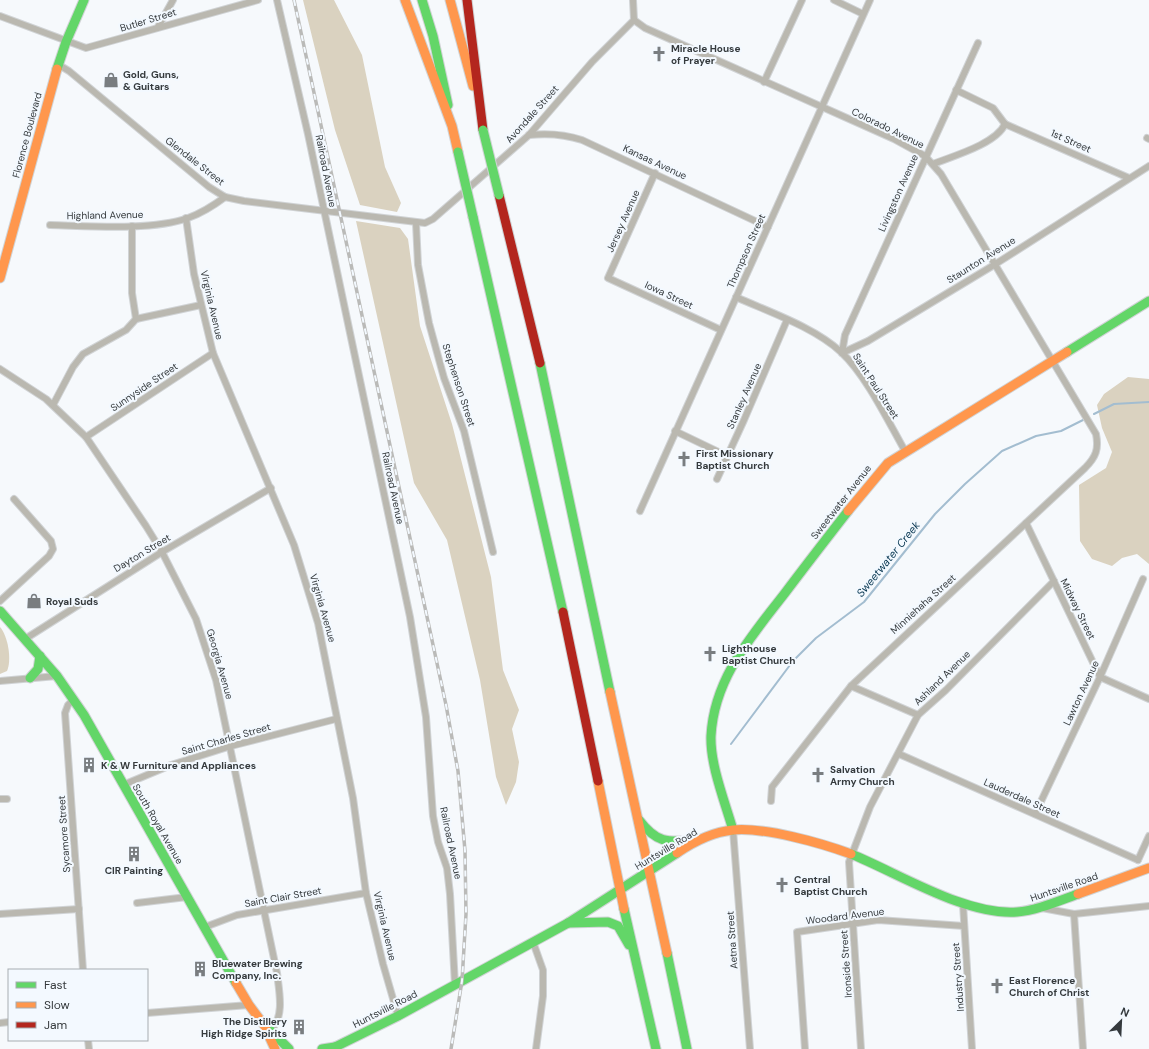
<svg xmlns="http://www.w3.org/2000/svg" width="1149" height="1049" font-family="'DM Sans',sans-serif">
<style>
.forest{fill:#dad2c0}
.lines{fill:none;stroke-linecap:round;stroke-linejoin:round}
.stream{stroke:#a3bdd0;stroke-width:2}
.street-casing{stroke:#d0d3d5;stroke-width:8}
.fast-casing{stroke:#d0d3d5;stroke-width:11}
.slow-casing{stroke:#d0d3d5;stroke-width:11}
.jam-casing{stroke:#d0d3d5;stroke-width:11}
.street{stroke:#bab8b0;stroke-width:6}
.fast{stroke:#63d668;stroke-width:9}
.slow{stroke:#ff974d;stroke-width:9}
.jam{stroke:#b3261e;stroke-width:9}
.rail-casing{stroke:#babab8;stroke-width:3.5}
.rail{stroke:#f3f9ff;stroke-width:2;stroke-dasharray:6;stroke-linecap:butt}
.fast-bridge-casing{stroke:#d0d3d5;stroke-width:11;stroke-linecap:butt}
.fast-bridge{stroke:#63d668;stroke-width:9}
.labels{text-anchor:middle;dominant-baseline:central;stroke-width:4;stroke-linejoin:round;paint-order:stroke}
.street-label{font-size:10px;fill:#353a3d;stroke:#f3f9ff}
.poi-label{font-size:10px;font-weight:bold;fill:#353a3d;stroke:#f3f9ff;text-anchor:start}
.water-label{font-size:11px;font-style:italic;fill:#04334e;stroke:#f3f9ff}
</style>
<rect width="100%" height="100%" fill="#f6f9fc"/>
<g class="forest">
<path d="M303,0H334L362,55L385,167L401,203L397,212L360,205L335,130Z"/>
<path d="M356,221L400,228L408,239L420,326L452,424L491,577L503,670L519,710L512,729L519,762L516,782L506,805L496,777L480,680L447,540L414,483Z"/>
<path d="M1128,377L1149,379V564L1137,554L1122,558L1112,566L1092,559L1080,541L1079,485L1106,468L1112,452L1102,428L1097,405L1104,394Z"/>
<path d="M0,627C8,636 12,660 7,671L0,674Z"/>
</g>
<g class="lines">
<g class="stream">
<path d="M1094,414L1114,404L1149,402"/>
<path d="M731,744L793,661L816,638L864,602L935,514L965,484L1002,451L1036,436L1061,431L1083,420"/>
</g>
<defs>
<g id="street">
<path d="M277,0L308,134L410,617L426,717L433,816L438,842L447,868L450,894L455,985"/>
<path d="M633,0L634,20"/>
<path d="M834,0L863,14"/>
<path d="M0,16L86,48L258,0"/>
<path d="M634,20L645,28L894,139L925,156L941,174L1096,434C1099,449 1096,457 1085,468L851,686L772,787L771,801"/>
<path d="M158,27L173,0"/>
<path d="M59,65L69,71L209,187L225,197L244,201L425,223L433,219L529,135L592,62L634,20"/>
<path d="M764,82L802,0"/>
<path d="M956,90L993,108L1005,124"/>
<path d="M1005,124L1129,178"/>
<path d="M529,135C548,133 564,134 582,140L768,227"/>
<path d="M1147,138L1149,139"/>
<path d="M933,164C953,156 996,144 1005,124"/>
<path d="M655,173L608,278L721,330"/>
<path d="M186,218L194,274L213,353L294,545L318,623L353,798L366,893L383,964L398,1016"/>
<path d="M416,223L418,265L429,323L444,378L464,431L493,552"/>
<path d="M50,225C90,226 151,231 188,218C202,213 213,206 225,197"/>
<path d="M132,226V293L136,319"/>
<path d="M736,297C769,312 814,327 841,352C866,375 888,421 905,451"/>
<path d="M842,353L868,341L994,265L1149,166"/>
<path d="M842,353L845,335L978,43"/>
<path d="M0,369L46,399L86,437L146,526L162,552L196,619L216,680L277,973C279,991 285,1016 271,1030"/>
<path d="M53,405L73,367L83,354L126,330L136,319L201,305"/>
<path d="M675,431L727,456"/>
<path d="M86,437L213,353"/>
<path d="M717,479L744,420L787,320"/>
<path d="M640,511L870,0"/>
<path d="M1026,523L1100,677L1149,699"/>
<path d="M0,601L49,556L53,549L51,541L14,499"/>
<path d="M25,639L162,552L271,488"/>
<path d="M0,681L57,676"/>
<path d="M851,686L918,715"/>
<path d="M74,699L68,705L65,713L83,970"/>
<path d="M899,754L1138,860"/>
<path d="M123,785L171,765L231,746L336,719"/>
<path d="M0,799H7"/>
<path d="M1035,814L1100,677L1143,579"/>
<path d="M733,830L750,1049"/>
<path d="M1138,860L1149,836"/>
<path d="M137,903L187,897"/>
<path d="M963,904L972,1049"/>
<path d="M1042,908L1074,914L1149,906"/>
<path d="M0,914L79,909"/>
<path d="M1074,914L1083,1049"/>
<path d="M205,927L237,915L366,893"/>
<path d="M533,942L543,970V996L536,1049"/>
<path d="M147,1013L249,1005"/>
<path d="M0,1023L9,1022"/>
<path d="M88,1040L89,1049"/>
<path d="M805,1049L797,932L878,920L964,926"/>
<path d="M861,1049L849,862L870,807L918,715L946,690L1054,581"/>
</g>
<g id="fast">
<path d="M422,0L433,36L448,105"/>
<path d="M57,69L66,42L84,0"/>
<path d="M473,217C504,348 532,481 563,612"/>
<path d="M1067,352L1149,301"/>
<path d="M540,363L610,692"/>
<path d="M0,611L57,676L84,715L236,983"/>
<path d="M30,678L38,669L40,656"/>
<path d="M639,820C658,845 669,842 698,840"/>
<path d="M733,830C725,802 710,765 711,736C714,678 751,637 785,593C806,565 827,538 848,511"/>
<path d="M851,854C898,873 966,916 1017,912C1038,910 1058,901 1078,894"/>
<path d="M624,909L656,1049"/>
<path d="M568,923L608,922L618,926L629,945"/>
<path d="M667,953L687,1049"/>
<path d="M267,1027L289,1049"/>
<path d="M322,1049L335,1047"/>
<path d="M331,1049L398,1016L568,923L677,853"/>
</g>
<g id="slow">
<path d="M405,0L452,126L458,152"/>
<path d="M450,0L473,86"/>
<path d="M0,278L57,69"/>
<path d="M848,511L888,463L1067,352"/>
<path d="M610,692L667,953"/>
<path d="M598,781L624,909"/>
<path d="M677,853C693,842 713,832 733,830C765,827 821,843 851,854"/>
<path d="M1078,894L1149,868"/>
<path d="M236,983L249,1005L264,1025L275,1049"/>
</g>
<g id="jam">
<path d="M467,0L483,130"/>
<path d="M499,195L540,363"/>
<path d="M563,612L598,781"/>
</g>
</defs>
<use href="#street" class="street-casing"/>
<use href="#fast" class="fast-casing"/>
<use href="#slow" class="slow-casing"/>
<use href="#jam" class="jam-casing"/>
<use href="#street" class="street"/>
<use href="#fast" class="fast"/>
<use href="#slow" class="slow"/>
<use href="#jam" class="jam"/>
<defs>
<path id="rail" d="M294,0L446,705L458,771L465,851L466,914L462,981L451,1049"/>
</defs>
<use href="#rail" class="rail-casing"/>
<use href="#rail" class="rail"/>
<defs>
<g id="fast-bridge">
<path d="M483,130L499,195"/>
<path d="M458,152L473,217"/>
</g>
</defs>
<use href="#fast-bridge" class="fast-bridge-casing"/>
<use href="#fast-bridge" class="fast-bridge"/>
</g>
<defs>
<symbol id="church-bare" viewBox="-9 -9 18 18"><path d="M-1.2-6h2.4v3.5h3.3v2.4h-3.3V6h-2.4V-.1h-3.3v-2.4h3.3Z" fill="#797d80" stroke="#f3f9ff" stroke-width="2.5" paint-order="stroke"/></symbol>
<symbol id="shop-bare" viewBox="-9 -9 18 18"><path d="M-5-2.5h2.3a2.7 3.5 0 0 1 5.4 0H5L5.5 6h-11ZM-1.5-2.5h3a1.5 2.3 0 0 0-3 0Z" fill="#797d80" stroke="#f3f9ff" stroke-width="2.5" paint-order="stroke"/></symbol>
<symbol id="building-bare" viewBox="-9 -9 18 18"><path d="M-4-6H4V6H1V3H-1V6H-4ZM-2.5-4.3h1.7v1.8h-1.7ZM.8-4.3h1.7v1.8H.8ZM-2.5-1h1.7V.8h-1.7ZM.8-1h1.7V.8H.8Z" fill="#797d80" stroke="#f3f9ff" stroke-width="2.5" paint-order="stroke"/></symbol>
</defs>
<g fill-rule="evenodd">
<use href="#church-bare" x="648" y="43" width="22" height="22"/>
<use href="#shop-bare" x="100" y="69" width="22" height="22"/>
<use href="#church-bare" x="673" y="448" width="22" height="22"/>
<use href="#shop-bare" x="23" y="590" width="22" height="22"/>
<use href="#church-bare" x="699" y="643" width="22" height="22"/>
<use href="#building-bare" x="78" y="754" width="22" height="22"/>
<use href="#church-bare" x="807" y="764" width="22" height="22"/>
<use href="#building-bare" x="123" y="843" width="22" height="22"/>
<use href="#church-bare" x="771" y="874" width="22" height="22"/>
<use href="#building-bare" x="189" y="958" width="22" height="22"/>
<use href="#church-bare" x="986" y="975" width="22" height="22"/>
<use href="#building-bare" x="288" y="1016" width="22" height="22"/>
</g>
<g class="labels">
<g class="street-label">
<text transform="translate(148 20) rotate(-17)">Butler Street</text>
<text transform="translate(532 114) rotate(-48)">Avondale Street</text>
<text transform="translate(888 128) rotate(26)">Colorado Avenue</text>
<text transform="translate(27 135) rotate(-75)">Florence Boulevard</text>
<text transform="translate(1071 141) rotate(24)">1st Street</text>
<text transform="translate(195 161) rotate(38)">Glendale Street</text>
<text transform="translate(655 162) rotate(25)">Kansas Avenue</text>
<text transform="translate(326 171) rotate(79)">Railroad Avenue</text>
<text transform="translate(898 193) rotate(-66)">Livingston Avenue</text>
<text transform="translate(105 215) rotate(-1)">Highland Avenue</text>
<text transform="translate(623 221) rotate(-66)">Jersey Avenue</text>
<text transform="translate(746 251) rotate(-66)">Thompson Street</text>
<text transform="translate(981 260) rotate(-32)">Staunton Avenue</text>
<text transform="translate(669 295) rotate(25)">Iowa Street</text>
<text transform="translate(212 305) rotate(77)">Virginia Avenue</text>
<text transform="translate(459 385) rotate(72)">Stephenson Street</text>
<text transform="translate(876 386) rotate(57)">Saint Paul Street</text>
<text transform="translate(144 387) rotate(-34)">Sunnyside Street</text>
<text transform="translate(744 396) rotate(-66)">Stanley Avenue</text>
<text transform="translate(393 488) rotate(78)">Railroad Avenue</text>
<text transform="translate(841 502) rotate(-52)">Sweetwater Avenue</text>
<text transform="translate(142 553) rotate(-31)">Dayton Street</text>
<text transform="translate(923 604) rotate(-42)">Minniehaha Street</text>
<text transform="translate(323 608) rotate(74)">Virginia Avenue</text>
<text transform="translate(1078 609) rotate(64)">Midway Street</text>
<text transform="translate(220 664) rotate(74)">Georgia Avenue</text>
<text transform="translate(942 678) rotate(-44)">Ashland Avenue</text>
<text transform="translate(1081 693) rotate(-65)">Lawton Avenue</text>
<text transform="translate(226 739) rotate(-16)">Saint Charles Street</text>
<text transform="translate(1022 798) rotate(24)">Lauderdale Street</text>
<text transform="translate(158 824) rotate(60)">South Royal Avenue</text>
<text transform="translate(64 834) rotate(-94)">Sycamore Street</text>
<text transform="translate(451 843) rotate(78)">Railroad Avenue</text>
<text transform="translate(666 849) rotate(-31)">Huntsville Road</text>
<text transform="translate(1064 887) rotate(-19)">Huntsville Road</text>
<text transform="translate(283 897) rotate(-10)">Saint Clair Street</text>
<text transform="translate(845 916) rotate(-7)">Woodard Avenue</text>
<text transform="translate(385 926) rotate(77)">Virginia Avenue</text>
<text transform="translate(732 940) rotate(-94)">Aetna Street</text>
<text transform="translate(846 964) rotate(-94)">Ironside Street</text>
<text transform="translate(958 977) rotate(-94)">Industry Street</text>
<text transform="translate(385 1009) rotate(-27)">Huntsville Road</text>
</g>
<g class="poi-label">
<text x="671" y="48">Miracle House<tspan x="671" dy="12">of Prayer</tspan></text>
<text x="123" y="74">Gold, Guns,<tspan x="123" dy="12">&amp; Guitars</tspan></text>
<text x="696" y="453">First Missionary<tspan x="696" dy="12">Baptist Church</tspan></text>
<text x="46" y="601">Royal Suds</text>
<text x="722" y="648">Lighthouse<tspan x="722" dy="12">Baptist Church</tspan></text>
<text x="101" y="765">K &amp; W Furniture and Appliances</text>
<text x="830" y="769">Salvation<tspan x="830" dy="12">Army Church</tspan></text>
<text x="134" y="870" text-anchor="middle">CIR Painting</text>
<text x="794" y="879">Central<tspan x="794" dy="12">Baptist Church</tspan></text>
<text x="212" y="963">Bluewater Brewing<tspan x="212" dy="12">Company, Inc.</tspan></text>
<text x="1009" y="980">East Florence<tspan x="1009" dy="12">Church of Christ</tspan></text>
<text x="287" y="1021" text-anchor="end">The Distillery<tspan x="287" dy="12">High Ridge Spirits</tspan></text>
</g>
<g class="water-label">
<text transform="translate(888 559) rotate(-51)">Sweetwater Creek</text>
</g>
</g>
<rect x="8" y="969" width="140" height="72" fill="#f3f9ff" stroke="#a7adb1"/>
<rect x="16" y="982" width="20" height="6" fill="#63d668" stroke="#a7adb1"/>
<text x="44" y="989" font-size="12" fill="#353a3d">Fast</text>
<rect x="16" y="1002" width="20" height="6" fill="#ff974d" stroke="#a7adb1"/>
<text x="44" y="1009" font-size="12" fill="#353a3d">Slow</text>
<rect x="16" y="1022" width="20" height="6" fill="#b3261e" stroke="#a7adb1"/>
<text x="44" y="1029" font-size="12" fill="#353a3d">Jam</text>
<g transform="translate(1121 1021) rotate(24)" stroke="#f3f9ff" stroke-width="3" paint-order="stroke">
<path d="M0-3L7 15L0 10L-7 15Z" fill="#353a3d"/>
<text y="-6" font-size="11" font-weight="bold" text-anchor="middle" fill="#353a3d">N</text>
</g>
</svg>
